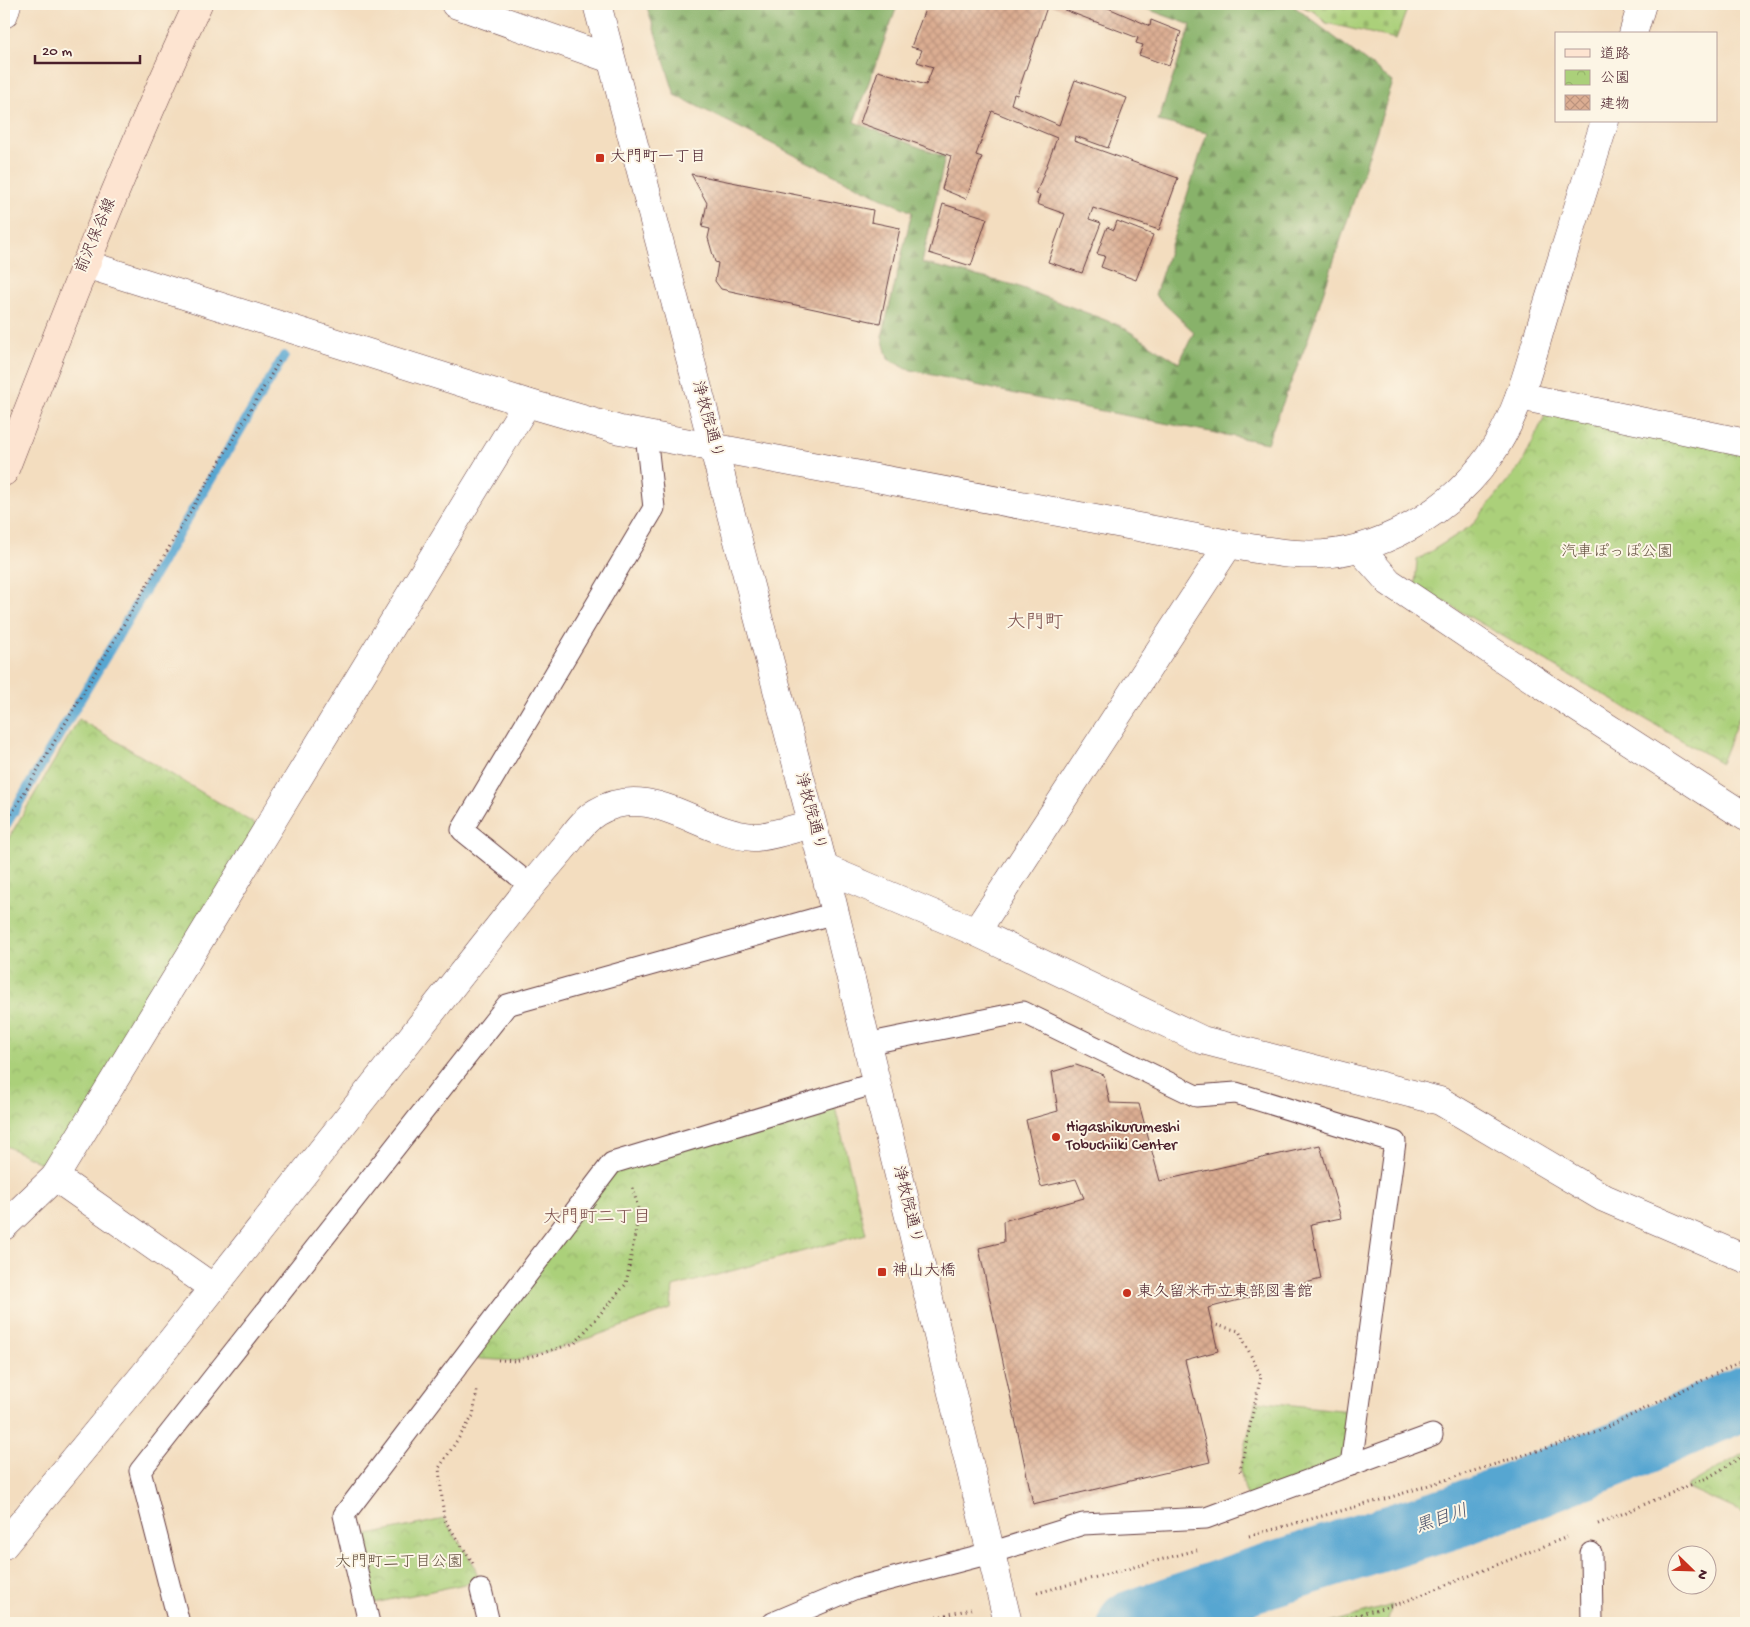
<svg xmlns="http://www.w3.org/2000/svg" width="1750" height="1627" font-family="'Gochi Hand','Klee One',sans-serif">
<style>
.forest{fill:url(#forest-firs);stroke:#69684a}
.cemetery{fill:url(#cemetery-stones);stroke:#7a7852}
.park{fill:url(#park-crowns);stroke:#7a7852}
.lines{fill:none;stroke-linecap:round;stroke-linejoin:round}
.stream{stroke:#57a6d1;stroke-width:10}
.river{stroke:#57a6d1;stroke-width:64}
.building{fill:url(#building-cross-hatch)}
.service-casing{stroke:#633c41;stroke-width:23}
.minor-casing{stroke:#633c41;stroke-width:29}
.tertiary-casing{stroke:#633c41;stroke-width:29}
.secondary-casing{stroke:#633c41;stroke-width:29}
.path{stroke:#633c41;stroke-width:3;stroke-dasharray:1 4;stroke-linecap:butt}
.service{stroke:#fff;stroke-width:21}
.minor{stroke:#fff;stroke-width:28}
.tertiary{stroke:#fff;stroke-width:28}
.secondary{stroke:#fde4d1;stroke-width:28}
.poi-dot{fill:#c8321e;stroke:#fcf5e5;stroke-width:2}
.labels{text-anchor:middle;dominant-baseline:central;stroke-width:4;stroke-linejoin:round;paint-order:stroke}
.poi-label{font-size:16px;fill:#4a1f2b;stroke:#fcf5e5;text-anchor:start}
.street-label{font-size:16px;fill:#4a1f2b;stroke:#fcf5e5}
.park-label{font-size:16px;fill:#675443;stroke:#fcf5e5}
.neighbourhood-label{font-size:18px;fill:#7d514f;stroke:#fcf5e5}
.water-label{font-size:18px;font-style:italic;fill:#4f556d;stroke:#fcf5e5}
.quarter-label{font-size:19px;fill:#7d514f;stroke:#fcf5e5}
</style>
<defs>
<pattern id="forest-firs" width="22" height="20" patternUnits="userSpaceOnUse" patternTransform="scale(1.25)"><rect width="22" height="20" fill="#88b26a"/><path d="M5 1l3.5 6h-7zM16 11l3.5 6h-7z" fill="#719057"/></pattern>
<pattern id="cemetery-stones" width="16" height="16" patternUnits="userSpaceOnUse" patternTransform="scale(1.25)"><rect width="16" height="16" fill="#abd07a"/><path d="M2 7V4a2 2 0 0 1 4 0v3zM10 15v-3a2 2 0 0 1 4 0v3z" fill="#95b26a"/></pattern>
<pattern id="park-crowns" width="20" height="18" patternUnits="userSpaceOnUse" patternTransform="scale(1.25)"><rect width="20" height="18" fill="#abd07a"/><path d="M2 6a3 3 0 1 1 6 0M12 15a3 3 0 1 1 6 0" fill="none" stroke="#95b26a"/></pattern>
<pattern id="building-cross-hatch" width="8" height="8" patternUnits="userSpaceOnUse" patternTransform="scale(1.25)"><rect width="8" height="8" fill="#dbad92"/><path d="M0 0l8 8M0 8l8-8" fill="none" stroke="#bd947e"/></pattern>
</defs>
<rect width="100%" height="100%" fill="#fcf5e5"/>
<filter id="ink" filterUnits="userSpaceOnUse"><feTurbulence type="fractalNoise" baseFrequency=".02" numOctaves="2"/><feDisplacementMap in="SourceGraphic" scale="10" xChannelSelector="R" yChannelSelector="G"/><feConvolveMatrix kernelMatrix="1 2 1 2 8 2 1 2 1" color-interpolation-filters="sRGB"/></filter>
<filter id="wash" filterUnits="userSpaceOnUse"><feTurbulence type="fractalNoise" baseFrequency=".0096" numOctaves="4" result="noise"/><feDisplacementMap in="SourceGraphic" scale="20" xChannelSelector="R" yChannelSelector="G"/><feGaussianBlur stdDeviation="1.12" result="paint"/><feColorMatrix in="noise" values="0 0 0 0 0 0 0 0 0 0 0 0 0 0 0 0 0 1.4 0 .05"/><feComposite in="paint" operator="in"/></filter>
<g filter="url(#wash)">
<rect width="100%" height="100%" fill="#f3ddbf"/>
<path class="forest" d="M646,4H898L854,122L945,157L922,263L1014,285L1121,326L1179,363L1194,332L1155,295L1207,133L1158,121L1191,25L1133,4H1291L1393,82L1307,342L1267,443L1020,395L907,369L888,359L882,337L912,212L838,177L675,95Z"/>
<path class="cemetery" d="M1296,4H1409L1396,39L1326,23L1315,12Z"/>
<g class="park">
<path d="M1550,405L1746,448V699L1721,763L1415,585L1417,560L1471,526L1522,464Z"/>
<path d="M79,719L263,829L51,1168L4,1145V846Z"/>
<path d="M834,1103L866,1234L673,1287L671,1309L575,1343L516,1361L463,1358L612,1163Z"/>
<path d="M1256,1401L1358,1412L1351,1465L1248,1502L1240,1470Z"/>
<path d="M1746,1452V1514L1686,1487Z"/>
<path d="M444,1519L474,1565L479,1581L365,1605L350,1539Z"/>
<path d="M1392,1605L1387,1623H1329Z"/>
</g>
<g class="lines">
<path class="stream" d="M4,828L284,356"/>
<path class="river" d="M1130,1623L1263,1577L1456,1516L1626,1450L1746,1397"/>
</g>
<g id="blocks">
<g class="building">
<path d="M927,4H1048L1017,95L1014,94L1011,104L1059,125L1075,80L1127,98L1108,148L1075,136L1074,141L1178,178L1159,230L1093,208L1089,219L1101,223L1082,273L1048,262L1065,214L1037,204L1040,195L1036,194L1057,138L992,111L976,155L982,157L966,199L942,189L951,156L860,123L878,71L926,85L933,67L917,62L922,50L911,47Z"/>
<path d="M1049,4H1099L1150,26L1151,20L1181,32L1169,66L1139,55L1143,45L1136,43L1138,38Z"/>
<path d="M691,174L873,210L871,222L900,228L880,323L721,289L715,281L718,263L715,262L708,238L710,229L702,227L707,203Z"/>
<path d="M943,204L987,218L971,266L929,253Z"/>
<path d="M1117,221L1153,235L1136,280L1101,267L1105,256L1097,254L1107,227L1114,230Z"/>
<path d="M1076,1065L1104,1075L1110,1103L1139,1104L1160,1181L1320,1145L1341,1218L1311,1224L1321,1279L1208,1308L1218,1351L1185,1360L1210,1462L1033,1504L979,1248L1004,1242L1003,1221L1084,1198L1076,1179L1041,1187L1026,1120L1058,1111L1052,1072Z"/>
</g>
</g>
</g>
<g filter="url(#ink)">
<use href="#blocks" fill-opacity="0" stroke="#633c41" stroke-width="1"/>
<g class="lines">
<defs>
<g id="service">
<path d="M531,886L462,830L654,508L646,434"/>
<path d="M866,1044L1023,1012L1196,1096L1236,1093L1395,1142L1351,1465"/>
<path d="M1591,1553L1592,1623"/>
<path d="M481,1590L489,1623"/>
<path d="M179,1623L140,1471L507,1005L835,913"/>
<path d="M369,1623L344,1515L612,1163L876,1083"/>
<path d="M773,1623L856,1588L990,1553L1083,1524L1206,1518L1432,1435"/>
</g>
<g id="minor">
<path d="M455,4L611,59"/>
<path d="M4,14L7,4"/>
<path d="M1519,396L1746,443"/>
<path d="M1359,548L1389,582L1545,687L1746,817"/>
<path d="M824,868L976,932L1202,1040L1440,1101L1604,1198L1746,1259"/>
<path d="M976,932L1229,544"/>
<path d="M55,1177L212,1287"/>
<path d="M4,1226L55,1177L527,403"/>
<path d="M4,1545L157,1359L531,886C543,871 556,857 568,842C576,832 585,819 597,812C651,780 700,834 753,837C766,838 798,827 812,824"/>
</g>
<g id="tertiary">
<path d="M597,4L824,868L1008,1623"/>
<path d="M1633,34L1642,4"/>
<path d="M85,264L527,403L620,430L1229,544C1251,548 1274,553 1296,554C1373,560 1456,511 1496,446C1520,408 1531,359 1544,316C1564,251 1585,186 1605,121"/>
</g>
<path id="secondary" d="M4,472C65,315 126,157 198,4"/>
</defs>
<use href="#service" class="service-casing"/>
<use href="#minor" class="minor-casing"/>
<use href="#tertiary" class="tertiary-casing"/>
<use href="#secondary" class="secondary-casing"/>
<g class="path">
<path d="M4,827L281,358"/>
<path d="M1212,1324L1239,1331L1261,1376L1240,1470L1241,1475"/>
<path d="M498,1360L516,1361L575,1343L626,1284L639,1212L632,1185"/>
<path d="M1598,1524L1709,1477L1746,1454"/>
<path d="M1249,1536L1388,1498L1597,1432L1746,1359"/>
<path d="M473,1563L444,1519L439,1468L473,1416L477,1391"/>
<path d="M1037,1593L1197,1550"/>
<path d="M912,1623L971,1609"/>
<path d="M1327,1623L1401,1603L1567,1537"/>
</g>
<use href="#service" class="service"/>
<use href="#minor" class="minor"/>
<use href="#tertiary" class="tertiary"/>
<use href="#secondary" class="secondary"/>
</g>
</g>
<g class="poi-dot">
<rect x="595" y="153" width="10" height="10" rx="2.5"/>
<circle cx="1056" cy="1137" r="5"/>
<rect x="877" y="1267" width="10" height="10" rx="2.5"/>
<circle cx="1127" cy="1293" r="5"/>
</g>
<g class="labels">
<g class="poi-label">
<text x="610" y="158">大門町一丁目</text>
<text x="1066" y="1128">Higashikurumeshi<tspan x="1066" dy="18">Tobuchiiki Center</tspan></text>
<text x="892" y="1272">神山大橋</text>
<text x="1137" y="1293">東久留米市立東部図書館</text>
</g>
<g class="street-label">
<text transform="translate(97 236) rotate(-67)">前沢保谷線</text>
<text transform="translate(706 420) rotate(75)">浄牧院通り</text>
<text transform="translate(809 812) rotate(75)">浄牧院通り</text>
<text transform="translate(906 1205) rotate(76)">浄牧院通り</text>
</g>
<g class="park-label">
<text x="1617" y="553">汽車ぽっぽ公園</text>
<text x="399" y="1563">大門町二丁目公園</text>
</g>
<g class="neighbourhood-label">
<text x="597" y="1218">大門町二丁目</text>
</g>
<g class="water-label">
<text transform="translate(1442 1520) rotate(-19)">黒目川</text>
</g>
<g class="quarter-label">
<text x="1035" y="623">大門町</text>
</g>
</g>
<rect width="1750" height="1627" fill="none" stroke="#fcf5e5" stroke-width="20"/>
<rect x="1555" y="32" width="162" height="90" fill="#fcf5e5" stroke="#b59f9b"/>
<rect x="1565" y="49" width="25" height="8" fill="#fde4d1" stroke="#b59f9b"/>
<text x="1600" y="58" font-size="15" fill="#4a1f2b">道路</text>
<rect x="1565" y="70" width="25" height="15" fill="url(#park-crowns)" stroke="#b59f9b"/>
<text x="1600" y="82" font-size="15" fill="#4a1f2b">公園</text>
<rect x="1565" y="95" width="25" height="15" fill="url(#building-cross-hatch)" stroke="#b59f9b"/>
<text x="1600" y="108" font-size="15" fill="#4a1f2b">建物</text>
<g transform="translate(1692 1570) rotate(113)"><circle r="24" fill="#fcf5e5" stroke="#b59f9b"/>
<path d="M0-4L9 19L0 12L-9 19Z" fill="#c8321e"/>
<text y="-8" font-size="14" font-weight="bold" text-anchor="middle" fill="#4a1f2b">N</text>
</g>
<path d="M35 55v8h105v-8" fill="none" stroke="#4a1f2b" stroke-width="2.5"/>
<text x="42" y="55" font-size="15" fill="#4a1f2b" stroke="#fcf5e5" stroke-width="4" paint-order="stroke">20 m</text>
</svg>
